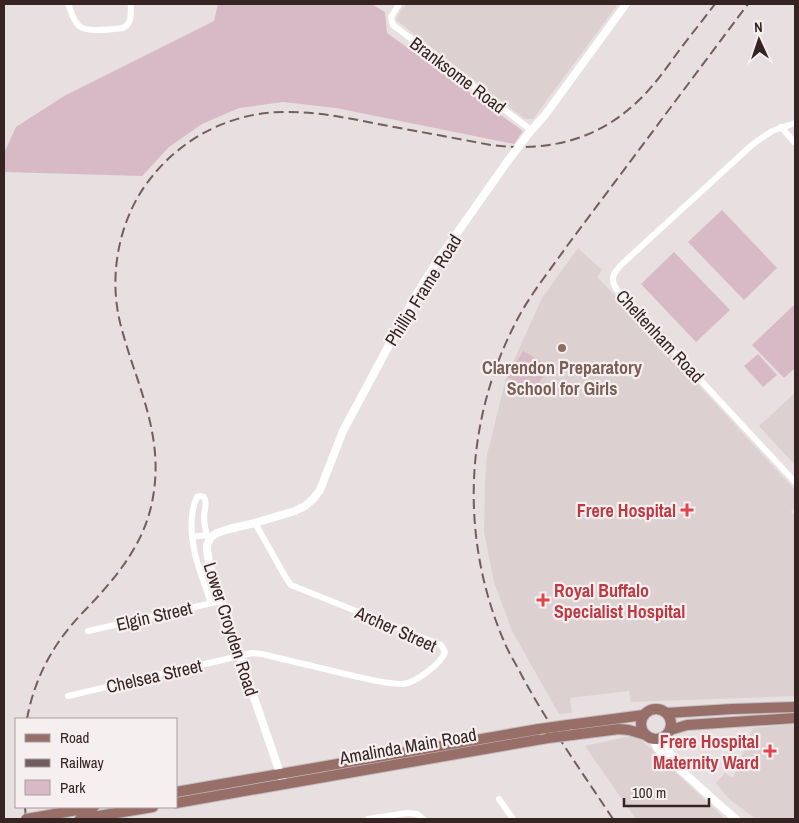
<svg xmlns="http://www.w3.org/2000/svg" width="799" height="823" font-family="'Archivo Narrow',sans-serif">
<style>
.built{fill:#dcd0d1}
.green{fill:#d7bac5}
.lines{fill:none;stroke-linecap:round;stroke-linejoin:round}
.primary-casing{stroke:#c3bdbd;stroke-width:12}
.minor{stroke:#fff;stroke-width:6}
.tertiary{stroke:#fff;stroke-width:8}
.primary{stroke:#986e69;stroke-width:10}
.rail{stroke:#725e5c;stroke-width:2;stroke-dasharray:10 5;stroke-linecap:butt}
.primary-bridge-casing{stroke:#c3bdbd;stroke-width:12;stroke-linecap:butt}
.tertiary-bridge{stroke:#fff;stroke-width:8}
.primary-bridge{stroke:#986e69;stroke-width:10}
.education-dot{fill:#8d6e63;stroke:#f5eff0;stroke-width:2}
.health-dot{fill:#e0444e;stroke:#f5eff0;stroke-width:2}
.labels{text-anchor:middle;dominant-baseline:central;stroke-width:4.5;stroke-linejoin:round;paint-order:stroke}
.street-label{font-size:18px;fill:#362422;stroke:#f5eff0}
.education-label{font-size:18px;font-weight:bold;fill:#785e54;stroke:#f5eff0}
.health-label{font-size:18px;font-weight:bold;fill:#be3a42;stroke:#f5eff0;text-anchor:end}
</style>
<rect width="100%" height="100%" fill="#e8dfe0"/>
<g class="built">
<path d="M406,4H618L533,119H525L396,20L400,12Z"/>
<path d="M578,248L602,270L597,277L637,318L795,490V508L791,511L795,515V696L631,702L629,691L570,698L572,713L559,714L512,631L494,582L484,532L485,481L487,455L506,378L542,298Z"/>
<path d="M795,393V465L759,426Z"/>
<path d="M795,724V819H756L729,799L716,783L725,773L733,778L753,728Z"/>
<path d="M635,735L648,746L725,819H636L585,746Z"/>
</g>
<g class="green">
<path d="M218,4H371L385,12L387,33L523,131L514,144L336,108L283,102L239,108L202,124L169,147L142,176L4,172V153L16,127L64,96L214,21Z"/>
<path d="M722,210L777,268L744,300L688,242Z"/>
<path d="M674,252L730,310L696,342L641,284Z"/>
<path d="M795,304V368L784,378L752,345Z"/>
<path d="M523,351L549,366L533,393L507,377Z"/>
<path d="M758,354L777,375L763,387L744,366Z"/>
</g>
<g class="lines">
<defs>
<g id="primary">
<circle cx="656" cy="724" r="15"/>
<path d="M667,713L732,709L795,707"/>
<path d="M568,725L644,715"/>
<path d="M670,730L687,725L795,718"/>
<path d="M572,735L619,729L629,730L646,735"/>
<path d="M176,792L539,729"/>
<path d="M176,803L548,738"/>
<path d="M38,817L94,807"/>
<path d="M80,819L153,807"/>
</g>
</defs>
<use href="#primary" class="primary-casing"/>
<g class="minor">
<path d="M68,4C71,11 73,20 79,26C87,33 113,29 123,28C133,23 130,13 131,4"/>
<path d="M399,4L391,17L393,25L531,130"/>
<path d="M795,123L772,131L753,144L622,264C613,273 609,280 618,291L795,482"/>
<path d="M781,127L795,143"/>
<path d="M192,537L207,535"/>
<path d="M209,540C206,533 204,525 204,516C204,509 208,504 204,497L201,496L197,497C194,503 193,509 192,516C189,547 201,574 211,603"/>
<path d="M88,631L221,601"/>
<path d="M68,696L252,653L262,654C290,661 318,667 345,674C364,678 383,684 403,684C415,683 441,664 445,652L441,645L291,585L286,578L255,523"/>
<path d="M499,799L513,819"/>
<path d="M368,819L407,813L417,814L423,819"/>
</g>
<g class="tertiary">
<path d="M529,133L545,115L626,4"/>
<path d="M668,733C665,747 671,755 679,766"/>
<path d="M653,739C659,756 670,761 683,772C701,788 718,804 736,819"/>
<path d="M282,779L221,601L209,562L207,550V545L211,537L217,533L229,529L255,523L295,511L305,506L313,499L320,490L343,431L416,295L436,263L507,162"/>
</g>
<use href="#primary" class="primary"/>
<g class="rail">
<path d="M27,719C32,691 43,664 60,640C69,627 80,615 91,604C120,573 146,540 153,497C162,447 146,404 130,357C125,340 119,323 117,306C111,264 122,217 147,183C180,138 232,111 288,112C318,112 348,118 378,124C416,131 454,138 491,145C546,152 596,141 637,102C653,87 665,70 678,52C690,36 703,20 715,4"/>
<path d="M25,807L26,819"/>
<path d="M613,819C582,772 549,726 522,676C516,664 508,652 503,639C459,534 465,418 518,318C532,292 551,269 567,246L748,4"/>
</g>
<defs>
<g id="primary-bridge">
<path d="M539,729L568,725"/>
<path d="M548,738L572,735"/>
<path d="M26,819L38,817"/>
</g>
</defs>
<use href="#primary-bridge" class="primary-bridge-casing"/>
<path class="tertiary-bridge" d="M507,162L529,133"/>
<use href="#primary-bridge" class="primary-bridge"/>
</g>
<circle class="education-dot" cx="562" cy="348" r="5"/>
<g class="health-dot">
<path d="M684.5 502.5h5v5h5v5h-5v5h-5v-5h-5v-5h5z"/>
<path d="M540.5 592.5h5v5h5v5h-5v5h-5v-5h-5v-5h5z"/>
<path d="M767.5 743.5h5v5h5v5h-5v5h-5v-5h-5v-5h5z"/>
</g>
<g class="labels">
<g class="street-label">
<text transform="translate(458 75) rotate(37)">Branksome Road</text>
<text transform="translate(423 290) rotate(-58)">Phillip Frame Road</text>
<text transform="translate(660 336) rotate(47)">Cheltenham Road</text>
<text transform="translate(154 616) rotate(-13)">Elgin Street</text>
<text transform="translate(231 629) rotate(72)">Lower Croyden Road</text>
<text transform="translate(396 629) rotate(24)">Archer Street</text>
<text transform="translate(154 676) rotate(-13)">Chelsea Street</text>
<text transform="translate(408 746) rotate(-10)">Amalinda Main Road</text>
</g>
<g class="education-label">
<text x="562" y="367">Clarendon Preparatory<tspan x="562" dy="21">School for Girls</tspan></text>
</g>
<g class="health-label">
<text x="676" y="510">Frere Hospital</text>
<text x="554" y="590" text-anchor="start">Royal Buffalo<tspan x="554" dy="21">Specialist Hospital</tspan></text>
<text x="759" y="741">Frere Hospital<tspan x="759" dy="21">Maternity Ward</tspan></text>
</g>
</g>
<rect width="799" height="823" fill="none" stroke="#362422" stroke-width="10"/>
<rect x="15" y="718" width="162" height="90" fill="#f5eff0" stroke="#a99e9e"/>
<rect x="25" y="734" width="25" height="8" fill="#986e69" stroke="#a99e9e"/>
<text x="60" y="743" font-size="15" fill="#362422">Road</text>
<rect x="25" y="759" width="25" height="8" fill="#725e5c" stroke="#a99e9e"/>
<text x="60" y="768" font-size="15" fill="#362422">Railway</text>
<rect x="25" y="780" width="25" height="15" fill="#d7bac5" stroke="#a99e9e"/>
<text x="60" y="793" font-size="15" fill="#362422">Park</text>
<g transform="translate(759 40) rotate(357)" stroke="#f5eff0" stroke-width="4" paint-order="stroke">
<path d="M0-4L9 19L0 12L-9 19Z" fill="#362422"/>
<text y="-8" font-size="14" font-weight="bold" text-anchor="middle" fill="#362422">N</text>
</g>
<path d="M624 798v8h85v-8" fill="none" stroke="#362422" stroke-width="2.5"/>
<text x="632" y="798" font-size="15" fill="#362422" stroke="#f5eff0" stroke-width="4" paint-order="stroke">100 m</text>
</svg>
